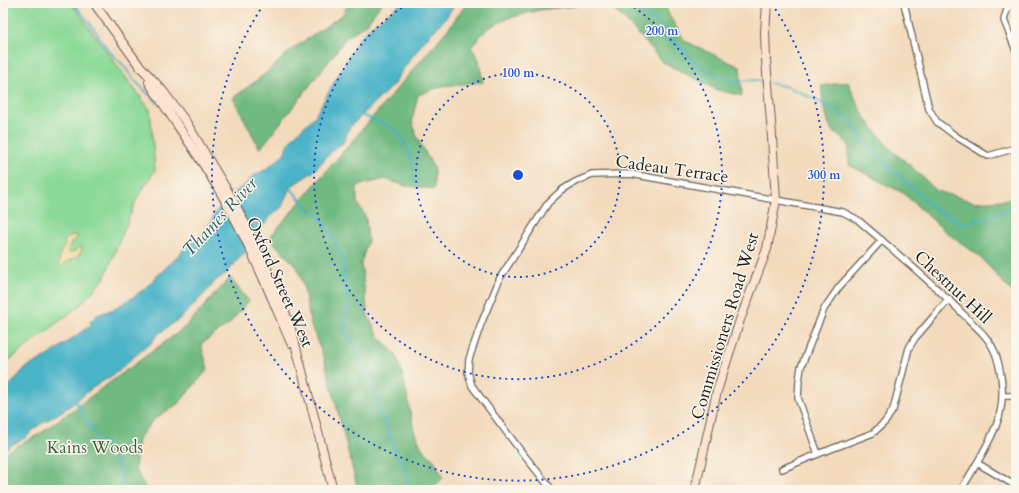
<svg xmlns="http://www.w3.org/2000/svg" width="1019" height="493" font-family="Cardo,serif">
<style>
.green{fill:#8bd997;stroke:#547a5a}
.forest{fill:#70b980;stroke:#466a4e}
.sand{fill:#eeda9e;stroke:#857b5d}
.water{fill:#4ab3c8;stroke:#336872}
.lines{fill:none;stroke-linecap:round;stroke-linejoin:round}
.stream{stroke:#4ab3c8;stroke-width:2}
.minor-casing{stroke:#675e54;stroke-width:8}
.secondary-casing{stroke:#675e54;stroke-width:10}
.minor{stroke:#fff;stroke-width:5.5}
.secondary{stroke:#fde4d1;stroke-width:8}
.ring{fill:none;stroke:#1d4ed8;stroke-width:2;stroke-dasharray:2 4}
.labels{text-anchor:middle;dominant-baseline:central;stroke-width:3;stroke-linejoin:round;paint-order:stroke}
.street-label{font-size:17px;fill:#1c1c1c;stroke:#fbf7ec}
.park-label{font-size:17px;fill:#435e47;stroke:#fbf7ec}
.water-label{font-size:18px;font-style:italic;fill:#316069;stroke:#fbf7ec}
.centre{fill:#1d4ed8;stroke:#fbf7ec;stroke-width:2}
.ring-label{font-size:12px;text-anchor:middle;font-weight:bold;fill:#1d4ed8;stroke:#fbf7ec;stroke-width:3;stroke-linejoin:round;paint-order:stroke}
</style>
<rect width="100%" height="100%" fill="#fbf7ec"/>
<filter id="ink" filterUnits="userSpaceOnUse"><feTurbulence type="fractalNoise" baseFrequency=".025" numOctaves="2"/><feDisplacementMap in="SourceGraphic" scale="8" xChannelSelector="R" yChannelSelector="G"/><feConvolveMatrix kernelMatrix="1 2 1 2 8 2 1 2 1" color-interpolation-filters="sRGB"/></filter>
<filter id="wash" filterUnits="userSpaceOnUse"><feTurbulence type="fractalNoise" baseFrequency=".012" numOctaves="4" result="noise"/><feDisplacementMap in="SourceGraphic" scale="16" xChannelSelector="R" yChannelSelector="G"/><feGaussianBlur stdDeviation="0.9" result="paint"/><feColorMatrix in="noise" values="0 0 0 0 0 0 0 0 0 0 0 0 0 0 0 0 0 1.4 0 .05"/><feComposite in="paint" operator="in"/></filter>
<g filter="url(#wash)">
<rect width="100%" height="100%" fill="#f3dabc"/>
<path class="green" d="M3,3H71L150,110L155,170L137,198L104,279L79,306L3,365Z"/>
<g class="forest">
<path d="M349,3H382L367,23L346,38L329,61L260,149L233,98L265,74L291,50L342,15Z"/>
<path d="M467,3H583L575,6L539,10L509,18L488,28L471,47L479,60L483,82L442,86L418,95L412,121L417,137L434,169V189L406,186L385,179L357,186V202L366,218L368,241L361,263L368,316L379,337L396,355L403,376L414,431L422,448L434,460L443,478L431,490H358L324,358L311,326L303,284L297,267L269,238L448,29Z"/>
<path d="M604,3H664L670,17L685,41L740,67L742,96L717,90L661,61L644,40L621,16Z"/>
<path d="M848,82L862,113L888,147L913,168L937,191L975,202L1016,199V299L1013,293L979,256L945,231L903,193L849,165V144L831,130L824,109L821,86Z"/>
<path d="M230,278L249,301L229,324L201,344L208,369L179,403L153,420L138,439L135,469L147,490H3V454L41,433L184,328Z"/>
</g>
<path class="sand" d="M74,235H77V238L71,243L68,251L69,253L74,252L79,246L82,247C81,256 75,259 67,261L63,266L61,267L59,264L60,253L65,245L64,241L69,237Z"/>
<path class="water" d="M402,3H456L444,20L424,41L401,72L394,84L350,127L343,143L334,149L313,172L290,187L282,207L272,215L261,229L255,244L242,255L226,274L216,280L209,289L182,317L157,335L151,343L131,359L119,371L91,389L66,409L39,425L25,438L10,446L3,453V391L13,382L24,369L52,353L88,327L91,324L90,322L97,315L114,309L135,296L145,288L177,257L190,242L202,235L211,222L216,212L227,197L243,187L253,176L265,170L280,158L285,152L287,145L294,136L315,116L360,37L375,23Z"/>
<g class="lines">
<g class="stream">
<path d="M73,3L91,25L109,51L123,65L136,82L158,103"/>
<path d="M631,3L640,11L656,21L666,35L675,42L700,67L714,75L734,81L757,80L766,82"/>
<path d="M770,83L788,87L812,98L833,109L851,121L866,144L896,174L938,211L952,217L962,225L1010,209L1016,211"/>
<path d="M362,115C370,119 377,121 385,124C403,131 409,150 413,167C414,172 413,178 414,183"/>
<path d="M289,186L308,209L317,214L319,218L327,225L340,254L344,267L348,311L345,329L346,335L358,353L370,380L383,422L386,425L397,456L404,467L412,490"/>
<path d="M73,402L78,404L89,425L91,426L95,437C112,445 122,472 123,490"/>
</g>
</g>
</g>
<g filter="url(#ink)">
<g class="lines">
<defs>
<g id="minor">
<path d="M904,3L929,109L937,122L957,137L988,156L1016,148"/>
<path d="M1014,3L1007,9L1004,20L1016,51"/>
<path d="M1003,396H1016"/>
<path d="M818,454L798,398L799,381L801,367L824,309L839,287L882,240"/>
<path d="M977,463L1016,486"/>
<path d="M782,469L818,454L873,433L885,422L893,410L909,348L915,338L949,299"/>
<path d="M552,490L520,450L472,386L468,372L469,359L481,324L500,278L548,203L562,190L575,182L592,175L631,174L843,212L858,220C894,251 931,281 964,315C976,327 990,338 996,355C1003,376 1005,402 997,423C989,445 973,470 961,490"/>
</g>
<g id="secondary">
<path d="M94,3L141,68"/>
<path d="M139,65L162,90L186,122L233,200L259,251L281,301L292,332L333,490"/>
<path d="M149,82C177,126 208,167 232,213C255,255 272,299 291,343"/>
<path d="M695,490L717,391L740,320L767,249L776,200L771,122L766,60L765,32L767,3"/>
</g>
</defs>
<use href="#minor" class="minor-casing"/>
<use href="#secondary" class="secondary-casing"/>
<use href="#minor" class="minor"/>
<use href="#secondary" class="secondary"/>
</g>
</g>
<g class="ring">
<circle cx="518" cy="175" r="102"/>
<path d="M629 4A204 204 0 1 1 407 4"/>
<path d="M772 4A306 306 0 1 1 264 4"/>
</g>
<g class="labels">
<g class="street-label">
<text transform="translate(672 169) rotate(8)">Cadeau Terrace</text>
<text transform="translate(280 282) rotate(66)">Oxford Street West</text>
<text transform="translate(953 287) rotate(43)">Chestnut Hill</text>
<text transform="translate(725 326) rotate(-73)">Commissioners Road West</text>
</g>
<g class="park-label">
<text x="95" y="447">Kains Woods</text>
</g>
<g class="water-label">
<text transform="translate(220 217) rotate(-47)">Thames River</text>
</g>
</g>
<circle cx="518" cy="175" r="6" class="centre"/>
<g class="ring-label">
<text x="662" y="35">200 m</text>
<text x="518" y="77">100 m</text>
<text x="824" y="179">300 m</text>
</g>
<rect width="1019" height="493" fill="none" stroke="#fbf7ec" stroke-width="16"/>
</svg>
